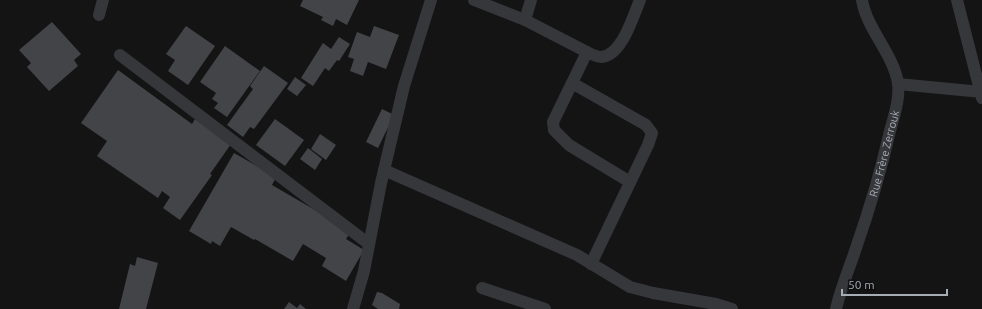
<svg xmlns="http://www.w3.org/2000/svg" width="982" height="309" font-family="Ubuntu,sans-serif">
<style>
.building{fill:#434448}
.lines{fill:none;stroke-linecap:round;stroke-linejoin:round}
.street{stroke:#35373a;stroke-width:12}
.labels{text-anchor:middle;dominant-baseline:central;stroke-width:3;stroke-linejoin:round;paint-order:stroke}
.street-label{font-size:11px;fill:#a7adb5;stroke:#0f0f10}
</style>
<rect width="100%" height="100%" fill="#141415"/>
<g class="building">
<path d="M303,0H359L347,25L336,19L333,26L321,20L323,17L300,6Z"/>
<path d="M52,22L81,54L74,60L78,66L49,91L27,67L31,63L19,50Z"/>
<path d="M186,26L215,46L188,85L168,71L175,60L166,54Z"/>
<path d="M374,26L399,35L386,69L368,62L363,76L350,71L354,59L348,57L357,32L370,37Z"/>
<path d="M339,37L350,44L339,61L337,60L329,71L325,68L313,86L301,78L323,43L331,49Z"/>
<path d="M225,46L260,71L227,117L214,108L218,103L212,99L216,93L200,82Z"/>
<path d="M264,66L288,83L254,129L250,127L243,137L227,125L253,89L250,86Z"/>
<path d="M118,70L192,124L195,119L231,144L210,174L212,175L180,220L163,208L170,197L162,191L158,198L97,156L107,141L81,123Z"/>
<path d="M295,77L306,85L297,96L287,89Z"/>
<path d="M382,109L394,115L378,148L366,142Z"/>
<path d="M275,119L304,140L285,166L256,145Z"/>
<path d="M320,134L336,145L326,160L311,149Z"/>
<path d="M308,148L322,159L315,170L300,159Z"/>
<path d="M234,153L276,177L272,185L351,231L346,239L364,250L346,281L322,266L326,258L303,244L293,261L255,239L254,240L231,227L220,246L212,241L211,244L189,231Z"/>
<path d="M137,257L158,263L146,309H119L130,264L135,266Z"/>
<path d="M377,292L382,293L400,304L399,309H378L372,305Z"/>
<path d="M289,302L297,308L300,304L306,309H284Z"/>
</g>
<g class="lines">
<g class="street">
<path d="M474,0L525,20L587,52L572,83L646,125L652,133L648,145L591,264"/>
<path d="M957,0L982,98"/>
<path d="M99,15L103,0"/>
<path d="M525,20L531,0"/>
<path d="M587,52C591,54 597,57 601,57C622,56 633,16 640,0"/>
<path d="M120,55L369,244"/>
<path d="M572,83L553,122L554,130L569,145L630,182"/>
<path d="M898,84L982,92"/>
<path d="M384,170L577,255L630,287L653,293L716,304L732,309"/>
<path d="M482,288L545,309"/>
<path d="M353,309L364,271L381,183L404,86L431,0"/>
<path id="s1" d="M836,309C841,287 850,267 857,245C870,208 881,170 890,131C894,116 900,99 898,83C893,53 867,30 862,0"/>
</g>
</g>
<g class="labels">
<g class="street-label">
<text stroke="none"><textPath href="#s1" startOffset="163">Rue Frère Zerrouk</textPath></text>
</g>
</g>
<path d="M842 289v6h105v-6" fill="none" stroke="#a7adb5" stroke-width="2"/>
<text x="848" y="289" font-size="12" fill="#a7adb5" stroke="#0f0f10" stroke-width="3" paint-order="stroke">50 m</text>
</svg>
